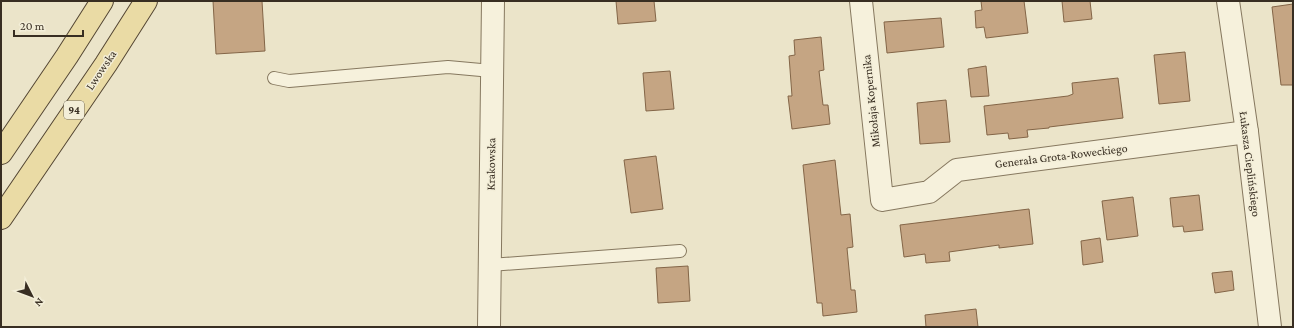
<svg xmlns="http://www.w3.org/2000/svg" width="1294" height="328" font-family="'Crimson Pro',serif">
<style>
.building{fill:#c5a583;stroke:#836547}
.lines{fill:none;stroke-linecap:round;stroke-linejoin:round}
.lane-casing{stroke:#86785f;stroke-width:14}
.street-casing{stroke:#86785f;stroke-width:24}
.primary-casing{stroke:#544633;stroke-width:24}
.lane{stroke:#f6f1dc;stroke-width:12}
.street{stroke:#f6f1dc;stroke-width:22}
.primary{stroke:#eadba5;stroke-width:22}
.labels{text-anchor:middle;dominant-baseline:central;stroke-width:3;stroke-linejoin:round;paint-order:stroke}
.shield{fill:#f3eed8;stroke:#706859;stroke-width:1}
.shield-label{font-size:11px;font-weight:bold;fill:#382e22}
.street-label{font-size:12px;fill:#382e22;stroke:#f3eed8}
</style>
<rect width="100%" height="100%" fill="#ebe4c9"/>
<g class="building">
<path d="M213,1H262L265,51L216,54Z"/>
<path d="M616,1H654L656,21L618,24Z"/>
<path d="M981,1H1024L1028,33L986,38L984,27L976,28L975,11L982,10Z"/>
<path d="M1062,1H1090L1092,19L1064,22Z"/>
<path d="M1293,4V85H1281L1272,7Z"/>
<path d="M941,18L944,47L887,53L884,22Z"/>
<path d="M821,37L824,70L819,71L823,105H828L830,124L792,129L788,96H792L789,56L795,55L794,40Z"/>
<path d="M1185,52L1190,101L1159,104L1154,55Z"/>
<path d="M986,66L989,96L971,97L968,69Z"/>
<path d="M670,71L674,109L646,111L643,73Z"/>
<path d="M1118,78L1123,118L1049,127V128L1027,130L1028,137L1009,139L1008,133L987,135L984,106L1068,96L1073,94L1072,83Z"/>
<path d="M946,100L950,142L920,144L917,103Z"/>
<path d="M656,156L663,209L631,213L624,160Z"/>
<path d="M835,160L841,215L850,214L853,247L847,248L851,290H855L857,312L823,316L822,303H817L803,165Z"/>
<path d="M1199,195L1203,230L1184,232L1183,226L1173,227L1170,198Z"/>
<path d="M1133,197L1138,236L1107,240L1102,201Z"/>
<path d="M1029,209L1033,244L999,248V245L949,252L950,261L937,262L926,263L925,254L904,257L900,225Z"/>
<path d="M1100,238L1103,262L1083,265L1081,241Z"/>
<path d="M688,266L690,301L658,303L656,268Z"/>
<path d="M1232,271L1234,290L1215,293L1212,273Z"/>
<path d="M976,309L978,327H926L925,315Z"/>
</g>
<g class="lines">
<defs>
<g id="lane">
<path d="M274,78L289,81L448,67L492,71"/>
<path d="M490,265L680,251"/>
</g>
<g id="street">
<path d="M861,1L882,200L929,192L957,170L1247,132"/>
<path d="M1228,1L1247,132L1270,327"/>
<path d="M489,327L493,1"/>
</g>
<g id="primary">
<path d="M1,153L67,56L102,1"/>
<path d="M1,218L106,64L146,1"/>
</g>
</defs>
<use href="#lane" class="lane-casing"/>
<use href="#street" class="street-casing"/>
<use href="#primary" class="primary-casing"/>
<use href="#lane" class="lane"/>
<use href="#street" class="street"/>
<use href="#primary" class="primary"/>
</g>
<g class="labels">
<rect class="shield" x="64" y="101" width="20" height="18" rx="3"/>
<g class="shield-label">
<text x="74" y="110">94</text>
</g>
<g class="street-label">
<text transform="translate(101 70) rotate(-56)">Lwowska</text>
<text transform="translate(871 101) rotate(-96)">Mikołaja Kopernika</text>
<text transform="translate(1061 156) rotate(-7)">Generała Grota-Roweckiego</text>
<text transform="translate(491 164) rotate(-89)">Krakowska</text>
<text transform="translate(1250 164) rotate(83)">Łukasza Cieplińskiego</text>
</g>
</g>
<rect width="1294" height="328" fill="none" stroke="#382e22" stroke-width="4"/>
<g transform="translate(32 296) rotate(132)" stroke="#f3eed8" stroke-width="3" paint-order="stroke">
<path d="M0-3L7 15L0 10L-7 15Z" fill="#382e22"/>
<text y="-6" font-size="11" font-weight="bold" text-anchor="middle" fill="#382e22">N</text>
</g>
<path d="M14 30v6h69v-6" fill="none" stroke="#382e22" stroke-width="2"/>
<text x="20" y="30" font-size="12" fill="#382e22" stroke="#f3eed8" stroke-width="3" paint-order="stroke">20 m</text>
</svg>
